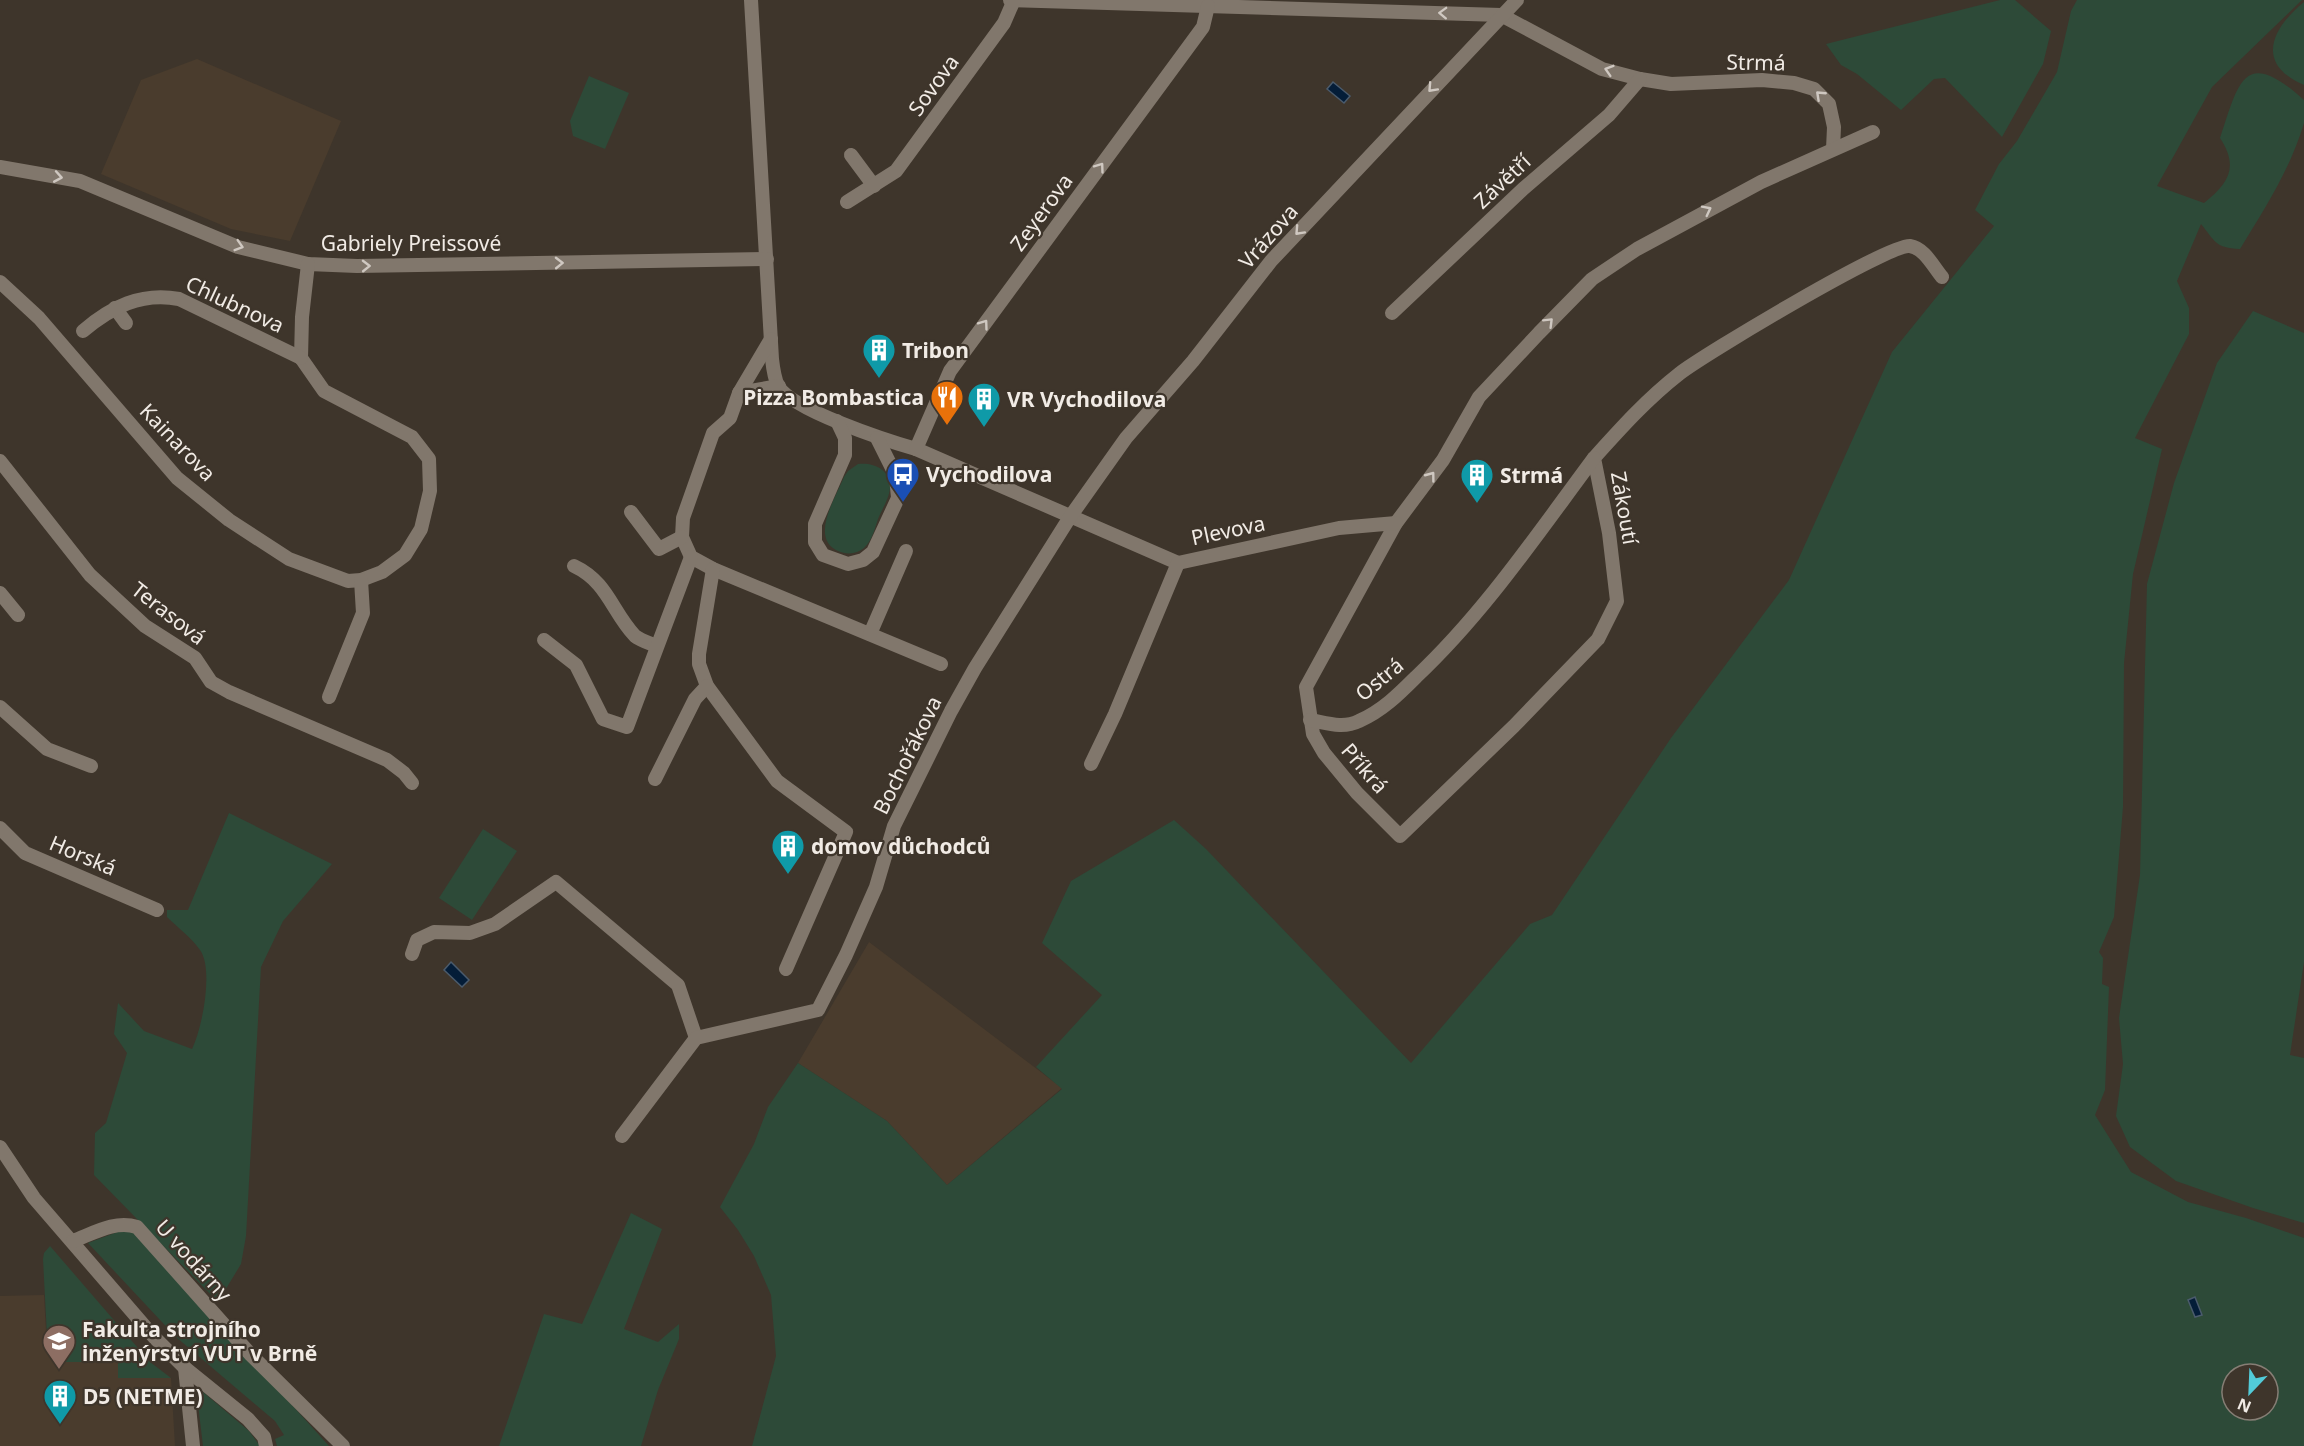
<svg xmlns="http://www.w3.org/2000/svg" width="2304" height="1446" font-family="'Noto Sans',sans-serif">
<style>
.built{fill:#4a3c2d}
.green{fill:#2d4a38;fill-rule:evenodd}
.water{fill:#041d38;stroke:#4b5b6c;stroke-width:1.5}
.lines{fill:none;stroke-linecap:round;stroke-linejoin:round}
.street{stroke:#81776c;stroke-width:14}
.oneway{stroke:#cfc8c1}
.labels{text-anchor:middle;dominant-baseline:central;stroke-width:4.5;stroke-linejoin:round;paint-order:stroke}
.street-label{font-size:21px;fill:#f1ebe5;stroke:#3e352b}
.poi-label{font-size:21px;font-weight:bold;fill:#f1ebe5;stroke:#3e352b;text-anchor:start}
</style>
<rect width="100%" height="100%" fill="#3e352b"/>
<g class="built">
<path d="M197,59L341,121L290,241L231,229L101,174L141,80Z"/>
<path d="M869,942L1062,1088L947,1185L887,1121L798,1063Z"/>
<path d="M44,1295L47,1350L52,1359L59,1362H118L119,1378H171L175,1446H0V1296Z"/>
</g>
<g class="green">
<path d="M2000,0H2015L2051,31L2043,64L2002,137L1945,78L1934,79L1901,110L1857,74L1841,65L1826,44Z"/>
<path d="M2077,0H2302L2212,87L2157,186L2204,203C2229,183 2239,167 2220,138C2239,81 2244,46 2304,100C2304,107 2304,117 2304,123C2290,170 2265,208 2240,249C2215,248 2215,241 2201,224L2177,281L2189,308V334L2135,438L2162,449L2133,574L2124,663L2123,807L2114,917L2099,952L2103,958L2102,984L2109,987L2105,1090L2095,1115L2131,1172L2188,1202L2246,1218L2304,1238V1446H752L776,1356L771,1295L754,1256L738,1230L720,1207L754,1144L768,1107L798,1063L887,1121L947,1185L1062,1089L1036,1067L1102,995L1042,943L1071,881L1174,820L1206,849L1411,1063L1530,924L1552,915L1671,738L1789,580L1892,352L1994,226L1975,210L1999,164L2017,141L2057,72L2071,11ZM2232,1374H2268V1410H2232Z"/>
<path d="M2304,2V85C2255,64 2271,29 2304,2Z"/>
<path d="M589,76L629,93L605,149L573,136L570,121Z"/>
<path d="M2253,311L2304,333V962L2290,1055L2304,1058V1223L2253,1208L2176,1181L2130,1147L2116,1116L2123,1064L2119,1018L2140,875L2147,584L2174,483L2217,363Z"/>
<path d="M858,464C874,462 891,470 890,488C889,499 882,509 878,519C875,528 872,541 864,548C857,554 847,555 838,551C809,538 836,497 844,477L848,471Z"/>
<path d="M229,813L332,864L283,921L261,967L246,1236L241,1264L218,1302L94,1175L95,1133L106,1123L127,1053L114,1034L118,1003L144,1031L192,1049C202,1029 214,969 200,950C191,937 177,927 167,917V910H188Z"/>
<path d="M483,829L517,851L472,920L439,898Z"/>
<path d="M631,1213L662,1229L624,1329L658,1342L679,1324V1339L658,1390L641,1446H499L544,1314L582,1324Z"/>
<path d="M131,1227L329,1446H277L275,1439L284,1435L275,1421L176,1337L88,1243Z"/>
<path d="M50,1246L150,1362L171,1378H118V1362H59L48,1355L43,1259L44,1253Z"/>
<path d="M199,1392H203L249,1431L260,1446H203L197,1396Z"/>
</g>
<g class="water">
<path d="M1333,82L1350,96L1344,103L1327,89Z"/>
<path d="M451,962L469,980L462,987L444,970Z"/>
<path d="M2195,1297L2202,1315L2195,1317L2188,1300Z"/>
</g>
<g class="lines">
<g class="street">
<path d="M751,0L772,359C773,368 774,377 778,386C792,410 888,441 916,449L1178,563"/>
<path d="M1010,0L1501,15L1602,69L1640,79L1671,84L1762,80L1794,83L1814,89L1829,104L1834,127L1833,149"/>
<path d="M1873,132L1761,182L1637,249L1592,279L1539,333L1479,397L1443,460L1396,523L1306,687L1313,734L1324,753L1357,793L1400,836L1514,726L1598,639L1617,601L1609,533L1594,458C1621,428 1647,399 1679,374C1703,355 1890,243 1910,246C1924,248 1933,266 1942,277"/>
<path d="M851,155L874,186"/>
<path d="M0,167L80,181L238,247L308,264L357,266L767,259"/>
<path d="M847,202L896,171L1004,23L1014,0"/>
<path d="M0,282L39,318L177,478L229,520L289,559L348,581L361,580L382,572L405,555L421,529L430,491L429,459L412,437L324,391L301,358L302,317L308,264"/>
<path d="M115,308L126,323"/>
<path d="M1392,313L1523,189L1609,115L1640,79"/>
<path d="M83,331C111,307 141,292 179,299L301,358"/>
<path d="M779,386L739,393L730,418L713,433L683,518L682,537L691,557L713,569L941,664"/>
<path d="M739,393L771,339"/>
<path d="M837,421L845,438V455L815,524V542L823,555L848,564L863,560L873,552L898,498L896,476L877,438"/>
<path d="M916,449L950,371L1203,27L1208,6"/>
<path d="M0,461L90,575L145,626L195,658L211,682L229,692L387,760L404,773L412,783"/>
<path d="M631,512L659,549L682,537"/>
<path d="M1178,563L1339,528L1396,523"/>
<path d="M574,566C608,582 612,612 635,636C640,640 649,643 656,646"/>
<path d="M713,569L699,654V664L707,686L777,781L846,832L786,969"/>
<path d="M0,593L18,615"/>
<path d="M870,634L906,551"/>
<path d="M544,640L576,665L603,719L627,727L691,557"/>
<path d="M329,697L363,613L361,580"/>
<path d="M0,707L47,749L91,766"/>
<path d="M1310,720C1327,723 1343,729 1359,721C1382,711 1399,694 1416,677C1485,612 1538,533 1594,458"/>
<path d="M1091,764L1115,714L1178,563"/>
<path d="M655,779L695,699L707,686"/>
<path d="M0,828L25,853L157,910"/>
<path d="M412,954L417,940L434,932L470,933L495,924L556,882L678,985L696,1038"/>
<path d="M622,1136L696,1038L818,1010L846,955L876,887L894,826L951,711L975,668L1070,517L1126,438L1193,361L1271,261L1517,0"/>
<path d="M0,1147L34,1198L154,1337L185,1368L248,1419L264,1437L266,1446"/>
<path d="M73,1241C94,1233 115,1220 137,1227L251,1355L343,1446"/>
<path d="M185,1368L193,1446"/>
</g>
</g>
<defs><path id="oneway-chevron" d="M-2-3.5L2.5 0L-2 3.5" fill="none" stroke-width="1.6" stroke-linecap="round" stroke-linejoin="round" transform="scale(1.5)"/></defs>
<g class="oneway">
<use href="#oneway-chevron" transform="translate(1443 13) rotate(-178)"/>
<use href="#oneway-chevron" transform="translate(1609 70) rotate(-163)"/>
<use href="#oneway-chevron" transform="translate(1432 88) rotate(133)"/>
<use href="#oneway-chevron" transform="translate(1820 95) rotate(-137)"/>
<use href="#oneway-chevron" transform="translate(1100 167) rotate(-54)"/>
<use href="#oneway-chevron" transform="translate(58 177) rotate(10)"/>
<use href="#oneway-chevron" transform="translate(1707 210) rotate(-27)"/>
<use href="#oneway-chevron" transform="translate(1299 231) rotate(133)"/>
<use href="#oneway-chevron" transform="translate(239 246) rotate(17)"/>
<use href="#oneway-chevron" transform="translate(559 263) rotate(-1)"/>
<use href="#oneway-chevron" transform="translate(366 266) rotate(-1)"/>
<use href="#oneway-chevron" transform="translate(1549 322) rotate(-45)"/>
<use href="#oneway-chevron" transform="translate(984 324) rotate(-54)"/>
<use href="#oneway-chevron" transform="translate(1431 476) rotate(-53)"/>
</g>
<defs>
<symbol id="building-pin" viewBox="-11 -11 22 30"><path d="M0 17L-7.5 6A9.5 9.5 0 1 1 7.5 6Z" fill="#0f9aa8" stroke="#3e352b"/><path d="M-4-6H4V6H1V3H-1V6H-4ZM-2.5-4.3h1.7v1.8h-1.7ZM.8-4.3h1.7v1.8H.8ZM-2.5-1h1.7V.8h-1.7ZM.8-1h1.7V.8H.8Z" fill="#fff"/></symbol>
<symbol id="restaurant-pin" viewBox="-11 -11 22 30"><path d="M0 17L-7.5 6A9.5 9.5 0 1 1 7.5 6Z" fill="#e8710a" stroke="#3e352b"/><path d="M-5-6h1v4h1v-4h1v4h1v-4h1v5L-1.5 .5V6h-2V.5L-5-1ZM5-6V6H3V1.5H1.5Q1.5-4 5-6Z" fill="#fff"/></symbol>
<symbol id="bus-pin" viewBox="-11 -11 22 30"><path d="M0 17L-7.5 6A9.5 9.5 0 1 1 7.5 6Z" fill="#1a4fb4" stroke="#3e352b"/><path d="M-5-6H5V4H4V6H2V4H-2V6H-4V4H-5ZM-3.5-4V0h7V-4ZM-3.5 1.2v1.5H-2V1.2ZM2 1.2v1.5H3.5V1.2Z" fill="#fff"/></symbol>
<symbol id="university-pin" viewBox="-11 -11 22 30"><path d="M0 17L-7.5 6A9.5 9.5 0 1 1 7.5 6Z" fill="#8d6e63" stroke="#3e352b"/><path d="M0-5L7-2L0 1L-7-2ZM-4 1L0 2.5L4 1V4Q0 6-4 4Z" fill="#fff"/></symbol>
</defs>
<g fill-rule="evenodd">
<use href="#building-pin" x="860" y="331" width="38" height="52"/>
<use href="#restaurant-pin" x="928" y="378" width="38" height="52"/>
<use href="#building-pin" x="965" y="380" width="38" height="52"/>
<use href="#bus-pin" x="884" y="455" width="38" height="52"/>
<use href="#building-pin" x="1458" y="456" width="38" height="52"/>
<use href="#building-pin" x="769" y="827" width="38" height="52"/>
<use href="#university-pin" x="40" y="1322" width="38" height="52"/>
<use href="#building-pin" x="41" y="1377" width="38" height="52"/>
</g>
<g class="labels">
<g class="street-label">
<text transform="translate(1756 62) rotate(1)">Strmá</text>
<text transform="translate(933 85) rotate(-54)">Sovova</text>
<text transform="translate(1502 181) rotate(-43)">Závětří</text>
<text transform="translate(1041 212) rotate(-54)">Zeyerova</text>
<text transform="translate(1268 236) rotate(-49)">Vrázova</text>
<text x="411" y="243">Gabriely Preissové</text>
<text transform="translate(235 304) rotate(25)">Chlubnova</text>
<text transform="translate(178 442) rotate(46)">Kainarova</text>
<text transform="translate(1625 508) rotate(80)">Zákoutí</text>
<text transform="translate(1228 530) rotate(-12)">Plevova</text>
<text transform="translate(169 613) rotate(38)">Terasová</text>
<text transform="translate(1379 679) rotate(-39)">Ostrá</text>
<text transform="translate(907 755) rotate(-64)">Bochořákova</text>
<text transform="translate(1365 768) rotate(49)">Příkrá</text>
<text transform="translate(83 855) rotate(23)">Horská</text>
<text transform="translate(194 1260) rotate(48)">U vodárny</text>
</g>
<g class="poi-label">
<text x="902" y="350">Tribon</text>
<text x="924" y="397" text-anchor="end">Pizza Bombastica</text>
<text x="1007" y="399">VR Vychodilova</text>
<text x="926" y="474">Vychodilova</text>
<text x="1500" y="475">Strmá</text>
<text x="811" y="846">domov důchodců</text>
<text x="82" y="1329">Fakulta strojního<tspan x="82" dy="24">inženýrství VUT v Brně</tspan></text>
<text x="83" y="1396">D5 (NETME)</text>
</g>
</g>
<g transform="translate(2250 1392) rotate(203)"><circle r="28" fill="#3e352b" stroke="#867e75" stroke-width="1.5"/>
<path d="M0-4.5L10 22L0 15L-10 22Z" fill="#52cbd8"/>
<text y="-9" font-size="16" font-weight="bold" text-anchor="middle" fill="#f1ebe5">N</text>
</g>
</svg>
